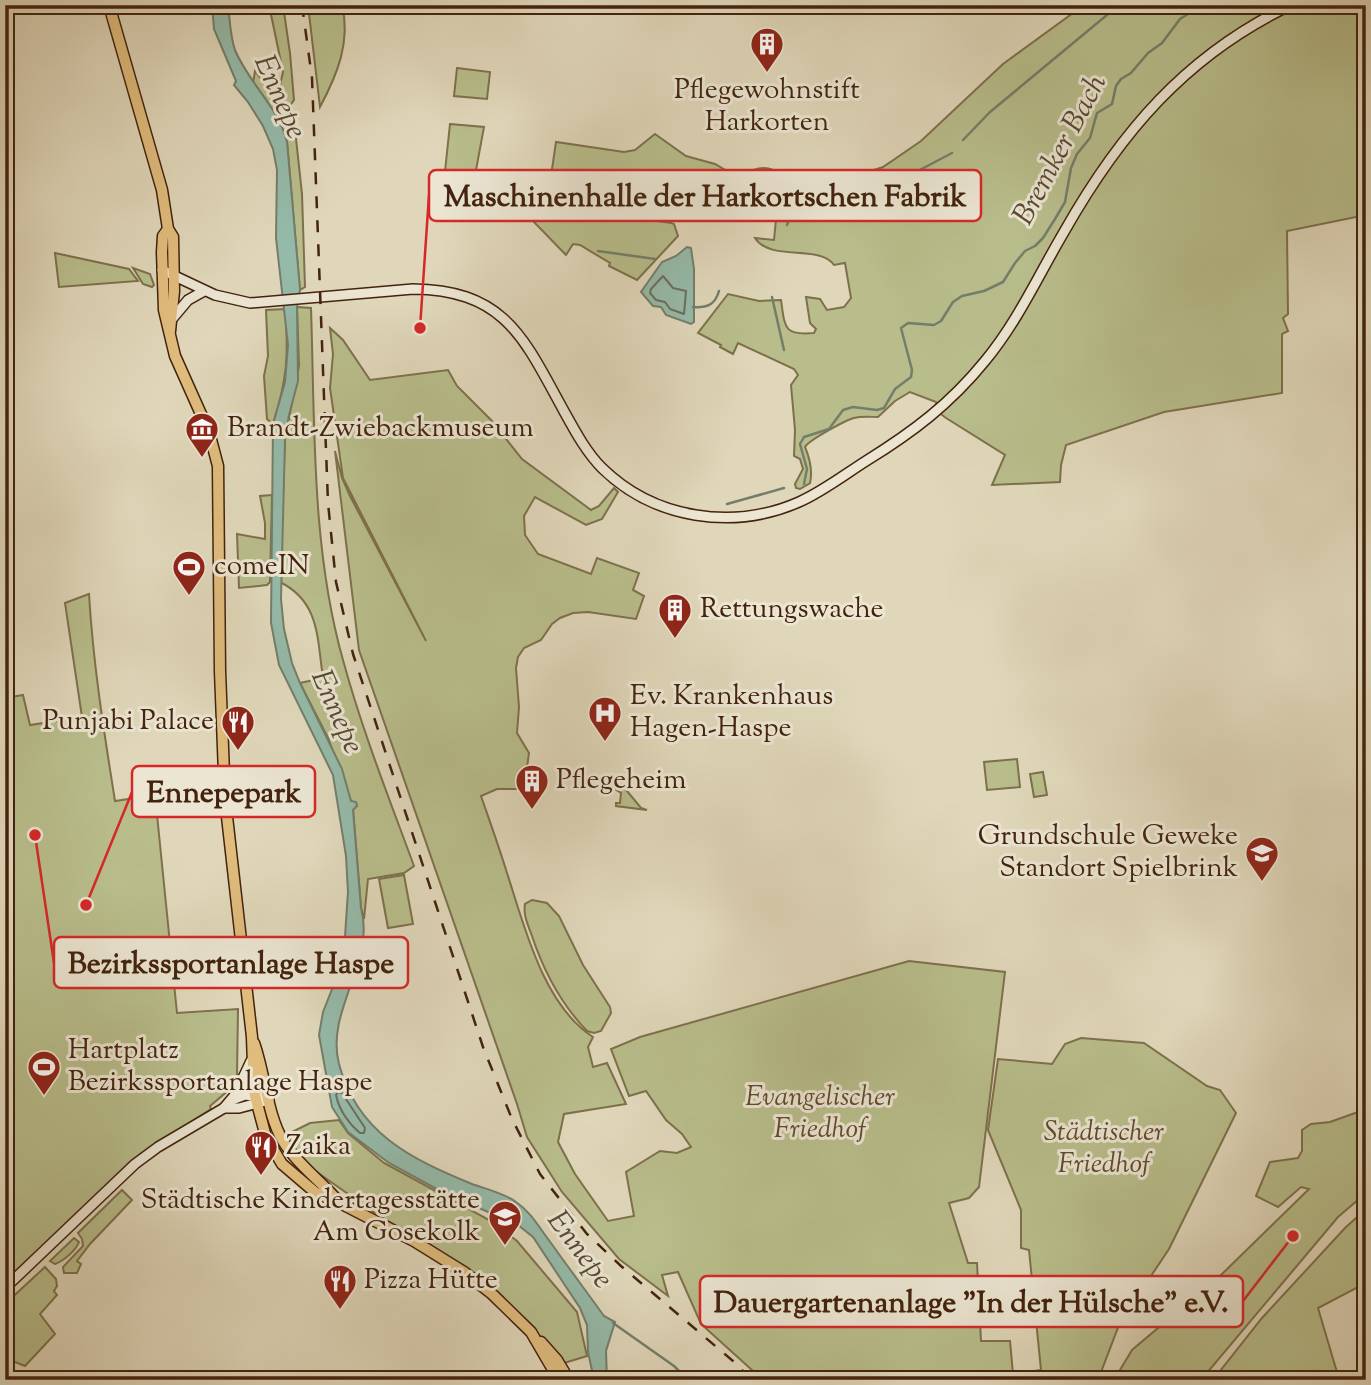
<svg xmlns="http://www.w3.org/2000/svg" width="1371" height="1385" font-family="'Sorts Mill Goudy',serif">
<style>
.green{fill:#b8bd8b;stroke:#7e704c;stroke-width:2}
.water{fill:#95baa9;stroke:#747e6b;stroke-width:2}
.lines{fill:none;stroke-linecap:round;stroke-linejoin:round}
.shore{stroke:#6c6e5c;stroke-width:2}
.stream{stroke:#747e6b;stroke-width:2.5}
.secondary-casing{stroke:#43230e;stroke-width:12}
.primary-casing{stroke:#43230e;stroke-width:13}
.secondary{stroke:#ebe5d2;stroke-width:9}
.primary{stroke:#e0bc7d;stroke-width:10}
.rail{stroke:#43230e;stroke-width:2.5;stroke-dasharray:12 12;stroke-linecap:butt}
.labels{text-anchor:middle;dominant-baseline:central;stroke-width:6;stroke-linejoin:round;paint-order:stroke}
.poi-label{font-size:28px;fill:#43230e;stroke:#ebe5d2;text-anchor:start}
.park-label{font-size:28px;font-style:italic;fill:#604a2d;stroke:#ebe5d2}
.water-label{font-size:30px;font-style:italic;fill:#584935;stroke:#ebe5d2}
.leader{fill:none;stroke:#d62828;stroke-width:2.5}
.callout-dot{fill:#d62828;stroke:#ebe5d2;stroke-width:2.5}
.callout{fill:#ebe5d2;stroke:#d62828;stroke-width:2.5}
.callout-label{font-size:30px;text-anchor:middle;font-weight:bold;fill:#43230e}
</style>
<rect width="100%" height="100%" fill="#e0d7ba"/>
<filter id="stains"><feTurbulence type="fractalNoise" baseFrequency=".00286" numOctaves="4"/><feColorMatrix values="0 0 0 0 .2 0 0 0 0 .09 0 0 0 0 .02 0 0 0 .5 -.17"/></filter>
<radialGradient id="worn" r=".72"><stop offset=".6" stop-color="#630" stop-opacity="0"/><stop offset="1" stop-color="#630" stop-opacity=".3"/></radialGradient>
<g class="green">
<path d="M269,5H283L290,53L294,100L286,111L294,120L302,194L305,287L300,290L287,142L280,123L253,83L255,71L277,98L283,72Z"/>
<path d="M308,5H342C351,42 337,75 320,107Z"/>
<path d="M1084,5H1366V215L1287,231L1288,314L1283,318L1288,331L1282,334V393L1164,412L1066,445L1061,465L1060,482L992,485L1005,455L946,418L938,412L936,402L910,392L895,401L878,417C870,417 862,416 854,418C846,420 809,440 805,447C810,459 813,470 810,483L800,489L796,488L795,484L803,469L800,459L794,456L795,430L791,385L798,375L794,369L738,343L733,354L720,347L721,345L698,333L728,294L759,301L781,300C785,327 783,336 814,333L816,329L810,323L806,297L820,299L827,310L844,307L851,298L845,263L834,265C820,244 770,262 755,238L774,240L776,219L751,217L754,187L740,184V177C779,151 783,189 813,195L833,188L841,181L883,167L921,141L1003,64Z"/>
<path d="M457,68L490,72L487,99L454,96Z"/>
<path d="M450,124L484,127L474,181H444Z"/>
<path d="M655,134L686,156L715,164L732,174V177L727,180L680,171L675,182L637,175L633,199L663,204L662,217L541,200L542,191L549,190L556,142L624,152L635,150Z"/>
<path d="M541,204L671,223L674,224L678,236L637,280L609,266L610,263L580,245L573,244L566,255L533,221L532,215L538,205Z"/>
<path d="M55,253L129,269L138,281L59,287Z"/>
<path d="M133,268L150,274L154,285L152,287L143,284Z"/>
<path d="M297,307L311,308C315,424 311,547 343,660C362,730 389,798 414,866L404,873L368,879L364,919L361,908L353,809L357,806L356,803L351,801L328,738L300,683L323,678C317,638 320,602 280,582L285,439L299,366Z"/>
<path d="M285,309C289,355 287,380 273,424L267,419L264,376L268,356L266,310Z"/>
<path d="M330,328L343,340L370,380L448,370L457,386L491,420L522,459L591,510L599,506L614,488L618,492L602,519L586,525L535,497L524,516L525,535L538,554L591,574L597,558L639,573L633,590L644,596L636,619L588,612L573,613L560,618L552,624L541,640L524,648L518,657L516,668L519,707L517,733L529,753L524,789H497L481,796C490,822 499,847 507,873C524,925 543,1005 593,1037L588,1047L593,1067L607,1063L626,1104L564,1114L558,1142L575,1174L608,1221L634,1216L626,1172L660,1151L677,1153L691,1147L682,1134L666,1120L646,1091L629,1096L611,1049L640,1037L909,961L1005,972L979,1187L969,1198L949,1203L968,1263H977L981,1341H1010L1013,1374L1041,1370L1029,1250L1021,1248V1210L988,1130L998,1059L1052,1064L1065,1044L1081,1038L1144,1043L1207,1086L1220,1090L1236,1113L1169,1249L1135,1300L1127,1304L1098,1380H763L701,1324L678,1272L662,1275L668,1296L619,1259L562,1192L527,1137L517,1104L359,650L335,451L342,478L350,496L426,641L343,478L330,388L333,354Z"/>
<path d="M272,495L270,582L267,585L239,588L237,534L265,539V523L260,496Z"/>
<path d="M89,594C93,663 104,732 115,801L155,795L177,1013L238,1009L237,1076L230,1089L210,1106L211,1109L130,1162L5,1282V698L23,695L30,725L82,717L65,603Z"/>
<path d="M1017,759L1020,787L987,790L984,762Z"/>
<path d="M1043,772L1047,795L1034,797L1030,774Z"/>
<path d="M617,779L641,808L647,810L616,806V803H620L621,793L615,789Z"/>
<path d="M404,875L413,924L388,928L379,879Z"/>
<path d="M532,900L547,903L559,916L583,965L610,1007L611,1013L601,1031L594,1033L587,1031C560,1003 544,972 532,936C528,925 523,915 525,904Z"/>
<path d="M1366,1089V1193L1338,1217L1201,1380H1114L1132,1350L1222,1274L1309,1189L1301,1187L1278,1207L1256,1196L1270,1162L1298,1158L1302,1151V1130L1311,1124L1330,1122L1358,1112V1094Z"/>
<path d="M339,1120L348,1133L384,1163L491,1221L517,1241L577,1312L587,1356L564,1363L499,1293L463,1267L375,1213L307,1165L296,1152L288,1134L310,1123Z"/>
<path d="M122,1190L132,1200L90,1244L77,1261L81,1264L77,1273H64L63,1267L83,1246L82,1239L78,1233Z"/>
<path d="M1366,1209V1283L1318,1308L1339,1379L1344,1380H1277L1278,1377L1276,1380H1234L1227,1372L1221,1380H1213L1262,1318L1345,1228Z"/>
<path d="M74,1238L79,1242C76,1250 64,1261 55,1264L50,1261Z"/>
<path d="M45,1267L56,1279L57,1286L54,1291L57,1295L40,1314L55,1334L25,1366L10,1360L5,1364V1304Z"/>
</g>
<g class="water">
<path d="M212,5H228C230,19 230,36 235,50C248,82 279,108 287,142L300,290L297,307L298,381L289,415L285,439L281,599L284,629L292,663L300,683L342,769L351,801L356,802L357,806L353,810L361,908C376,961 325,1011 339,1064C357,1133 411,1159 472,1184C486,1189 504,1193 516,1202C531,1212 540,1229 551,1243C568,1267 586,1291 604,1316L615,1322L606,1351L607,1380H594L588,1352L587,1325L580,1308L533,1237L518,1225L442,1192L389,1163L348,1132L332,1107L319,1035L323,1012L342,964L344,951L348,892L346,856L333,775L279,665L271,623L273,424L285,382L288,345L276,238L277,170L273,149L263,126L248,102L234,85L236,81L214,29Z"/>
<path d="M687,247L691,248L694,269V322L691,324L666,315L661,307L653,306L641,292L662,262L676,256Z"/>
</g>
<g class="lines">
<g class="shore">
<path d="M663,276L673,288L686,291L684,314L670,309L665,302L656,300L650,293L651,289Z"/>
<path d="M338,1092L342,1093L365,1128L364,1133H360C349,1124 339,1110 336,1095Z"/>
</g>
<g class="stream">
<path d="M963,140L990,112L1119,5"/>
<path d="M859,202L952,153"/>
<path d="M787,225L790,218L813,221"/>
<path d="M598,251L655,259"/>
<path d="M772,297L784,350"/>
<path d="M693,307C707,308 715,305 719,291"/>
<path d="M804,484L807,469L800,444L804,437L829,429L843,410L853,407L877,410L884,408L895,389L911,377L912,370L901,328L908,323L934,325L941,321L953,302L962,296L984,291L1003,282L1015,263L1025,251L1035,246L1043,238L1055,219L1065,202L1071,168L1077,154L1090,138L1097,113L1112,104L1116,86L1121,79L1131,73L1148,53L1162,43L1180,19L1202,5"/>
<path d="M727,504L784,488"/>
<path d="M613,1323L674,1366L688,1380"/>
</g>
<defs>
<g id="secondary">
<path d="M162,270L215,295L250,303L413,289C507,290 525,341 565,413C576,433 587,453 602,468C654,519 733,531 799,502C822,492 844,475 866,461C913,432 950,404 985,361C1018,321 1038,276 1064,232C1120,133 1186,55 1291,5"/>
<path d="M172,319L188,300L204,291"/>
<path d="M232,1100L245,1095L261,1097"/>
<path d="M224,1108H239L269,1100"/>
<path d="M5,1288L135,1164L158,1147L224,1108L235,1095L251,1061"/>
</g>
<g id="primary">
<path d="M109,5L162,190L168,229L173,237L174,291L170,331"/>
<path d="M168,229L163,236L162,252L164,310L175,356L209,432L218,466L220,671L225,799L252,1037L254,1092L266,1137L282,1164L316,1193L338,1202L414,1241L464,1272L491,1293L531,1332L559,1380"/>
<path d="M254,1043C265,1074 267,1114 283,1141C297,1164 321,1181 338,1201"/>
<path d="M541,1342L557,1360L569,1380"/>
</g>
</defs>
<use href="#secondary" class="secondary-casing"/>
<use href="#primary" class="primary-casing"/>
<use href="#secondary" class="secondary"/>
<use href="#primary" class="primary"/>
<path class="rail" d="M302,5L312,78L328,503L336,582L353,654L483,1047L512,1119L540,1174L587,1234L621,1266L733,1361L752,1380"/>
</g>
<defs>
<symbol id="building-pin" viewBox="-11 -11 22 30"><path d="M0 17L-7.5 6A9.5 9.5 0 1 1 7.5 6Z" fill="#8f2418" stroke="#ebe5d2"/><path d="M-4-6H4V6H1V3H-1V6H-4ZM-2.5-4.3h1.7v1.8h-1.7ZM.8-4.3h1.7v1.8H.8ZM-2.5-1h1.7V.8h-1.7ZM.8-1h1.7V.8H.8Z" fill="#fff"/></symbol>
<symbol id="museum-pin" viewBox="-11 -11 22 30"><path d="M0 17L-7.5 6A9.5 9.5 0 1 1 7.5 6Z" fill="#8f2418" stroke="#ebe5d2"/><path d="M0-6L6-3V-2H-6V-3ZM-5-1h2V3h-2ZM-1-1h2V3h-2ZM3-1h2V3H3ZM-6 4H6V6H-6Z" fill="#fff"/></symbol>
<symbol id="stadium-pin" viewBox="-11 -11 22 30"><path d="M0 17L-7.5 6A9.5 9.5 0 1 1 7.5 6Z" fill="#8f2418" stroke="#ebe5d2"/><path d="M0-5a6.5 5 0 1 0 0 10a6.5 5 0 1 0 0-10ZM-3.5-1.8h7v3.6h-7Z" fill="#fff"/></symbol>
<symbol id="hospital-pin" viewBox="-11 -11 22 30"><path d="M0 17L-7.5 6A9.5 9.5 0 1 1 7.5 6Z" fill="#8f2418" stroke="#ebe5d2"/><path d="M-5-5h3v3.5h4V-5h3V5h-3V1.5h-4V5h-3Z" fill="#fff"/></symbol>
<symbol id="restaurant-pin" viewBox="-11 -11 22 30"><path d="M0 17L-7.5 6A9.5 9.5 0 1 1 7.5 6Z" fill="#8f2418" stroke="#ebe5d2"/><path d="M-5-6h1v4h1v-4h1v4h1v-4h1v5L-1.5 .5V6h-2V.5L-5-1ZM5-6V6H3V1.5H1.5Q1.5-4 5-6Z" fill="#fff"/></symbol>
<symbol id="school-pin" viewBox="-11 -11 22 30"><path d="M0 17L-7.5 6A9.5 9.5 0 1 1 7.5 6Z" fill="#8f2418" stroke="#ebe5d2"/><path d="M0-5L7-2L0 1L-7-2ZM-4 1L0 2.5L4 1V4Q0 6-4 4Z" fill="#fff"/></symbol>
</defs>
<g fill-rule="evenodd">
<use href="#building-pin" x="748" y="25" width="38" height="52"/>
<use href="#museum-pin" x="183" y="410" width="38" height="52"/>
<use href="#stadium-pin" x="170" y="548" width="38" height="52"/>
<use href="#building-pin" x="656" y="591" width="38" height="52"/>
<use href="#hospital-pin" x="586" y="694" width="38" height="52"/>
<use href="#restaurant-pin" x="219" y="703" width="38" height="52"/>
<use href="#building-pin" x="513" y="762" width="38" height="52"/>
<use href="#school-pin" x="1243" y="834" width="38" height="52"/>
<use href="#stadium-pin" x="25" y="1048" width="38" height="52"/>
<use href="#restaurant-pin" x="242" y="1128" width="38" height="52"/>
<use href="#school-pin" x="486" y="1198" width="38" height="52"/>
<use href="#restaurant-pin" x="321" y="1262" width="38" height="52"/>
</g>
<g class="labels">
<g class="poi-label">
<text x="767" y="91" text-anchor="middle">Pflegewohnstift<tspan x="767" dy="32">Harkorten</tspan></text>
<text x="227" y="429">Brandt-Zwiebackmuseum</text>
<text x="214" y="567">comeIN</text>
<text x="700" y="610">Rettungswache</text>
<text x="630" y="697">Ev. Krankenhaus<tspan x="630" dy="32">Hagen-Haspe</tspan></text>
<text x="214" y="722" text-anchor="end">Punjabi Palace</text>
<text x="556" y="781">Pflegeheim</text>
<text x="1238" y="837" text-anchor="end">Grundschule Geweke<tspan x="1238" dy="32">Standort Spielbrink</tspan></text>
<text x="68" y="1051">Hartplatz<tspan x="68" dy="32">Bezirkssportanlage Haspe</tspan></text>
<text x="286" y="1147">Zaika</text>
<text x="480" y="1201" text-anchor="end">Städtische Kindertagesstätte<tspan x="480" dy="32">Am Gosekolk</tspan></text>
<text x="364" y="1281">Pizza Hütte</text>
</g>
<g class="park-label">
<text x="820" y="1098">Evangelischer<tspan x="820" dy="32">Friedhof</tspan></text>
<text x="1104" y="1133">Städtischer<tspan x="1104" dy="32">Friedhof</tspan></text>
</g>
<g class="water-label">
<text transform="translate(279 97) rotate(66)">Ennepe</text>
<text transform="translate(1061 150) rotate(-62)">Bremker Bach</text>
<text transform="translate(336 712) rotate(66)">Ennepe</text>
<text transform="translate(579 1250) rotate(53)">Ennepe</text>
</g>
</g>
<path class="leader" d="M420 328L429 195M86 905L132 792M35 835L54 963M1293 1236L1243 1301"/>
<g class="callout-dot">
<circle cx="420" cy="328" r="7"/>
<circle cx="86" cy="905" r="7"/>
<circle cx="35" cy="835" r="7"/>
<circle cx="1293" cy="1236" r="7"/>
</g>
<g class="callout">
<rect x="429" y="170" width="552" height="51" rx="7"/>
<rect x="132" y="766" width="183" height="51" rx="7"/>
<rect x="54" y="937" width="354" height="51" rx="7"/>
<rect x="700" y="1276" width="543" height="51" rx="7"/>
</g>
<g class="callout-label">
<text x="705" y="206">Maschinenhalle der Harkortschen Fabrik</text>
<text x="224" y="802">Ennepepark</text>
<text x="231" y="973">Bezirkssportanlage Haspe</text>
<text x="971" y="1312">Dauergartenanlage "In der Hülsche" e.V.</text>
</g>
<rect width="1371" height="1385" fill="none" stroke="#e0d7ba" stroke-width="28"/>
<rect x="7" y="7" width="1357" height="1371" fill="none" stroke="#43230e" stroke-width="3.5"/>
<rect x="14" y="14" width="1343" height="1357" fill="none" stroke="#43230e" stroke-width="2"/>
<rect width="100%" height="100%" filter="url(#stains)"/>
<rect width="100%" height="100%" fill="url(#worn)"/>
</svg>
